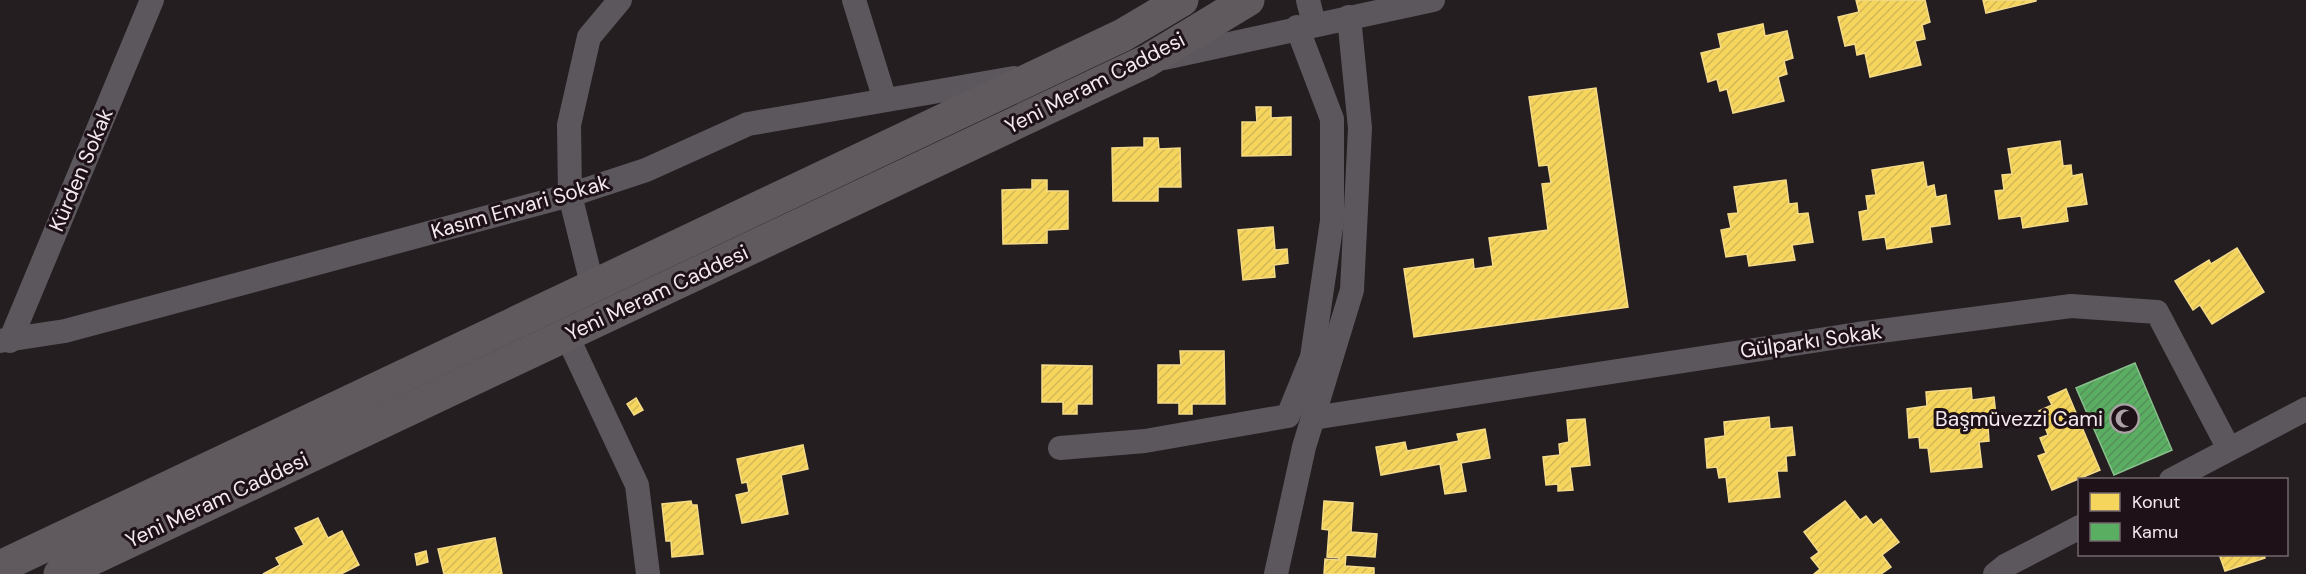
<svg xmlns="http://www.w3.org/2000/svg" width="2306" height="574" font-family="'DM Sans',sans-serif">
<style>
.homes{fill:url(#homes-hatch);stroke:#f5db88;stroke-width:1.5}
.public{fill:url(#public-hatch);stroke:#88c08b;stroke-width:1.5}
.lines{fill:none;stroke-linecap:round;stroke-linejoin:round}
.street{stroke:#5b575c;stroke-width:24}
.secondary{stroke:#605a5f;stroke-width:33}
.labels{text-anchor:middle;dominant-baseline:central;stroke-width:6;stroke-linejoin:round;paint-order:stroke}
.street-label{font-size:21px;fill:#f3e9ee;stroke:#1e1118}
.poi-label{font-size:21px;fill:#f3e9ee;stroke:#1e1118;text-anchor:end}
</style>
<defs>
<pattern id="homes-hatch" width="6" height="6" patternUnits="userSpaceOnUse" patternTransform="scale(1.5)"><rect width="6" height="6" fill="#f6d55c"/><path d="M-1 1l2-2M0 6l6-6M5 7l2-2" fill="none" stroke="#d3b858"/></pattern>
<pattern id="public-hatch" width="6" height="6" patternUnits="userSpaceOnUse" patternTransform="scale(1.5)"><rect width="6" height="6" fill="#5aae61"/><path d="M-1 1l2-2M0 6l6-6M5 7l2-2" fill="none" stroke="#558f59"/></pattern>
</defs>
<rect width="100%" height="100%" fill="#241e21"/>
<g class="homes">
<path d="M1856,0H1925L1930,22L1922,25L1925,39L1915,41L1921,65L1870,77L1865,53L1857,55L1855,44L1845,46L1838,17L1859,12Z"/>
<path d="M1983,0H2036V1L1986,13Z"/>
<path d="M1763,24L1765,36L1787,31L1793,58L1784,61L1787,74L1778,77L1784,101L1733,113L1727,89L1720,91L1717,79L1708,82L1701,53L1721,48L1718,34Z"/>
<path d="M1596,88L1628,307L1414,337L1404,269L1473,259L1474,269L1493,266L1489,238L1548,230L1542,184L1551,183L1548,165L1539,166L1529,97Z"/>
<path d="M1256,107H1271V118L1291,117V155L1242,156V122H1257Z"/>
<path d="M1144,138H1158L1159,149L1180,148L1181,187H1158V201H1113L1112,148L1144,147Z"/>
<path d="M2060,141L2063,166L2071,165L2072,176L2082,174L2087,204L2066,207L2068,221L2023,228L2021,216L1999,219L1995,191L2004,190L2002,175L2012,174L2008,149Z"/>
<path d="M1923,162L1927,187L1934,185L1936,197L1946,195L1950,224L1930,227L1932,242L1887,249L1885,237L1863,240L1859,212L1868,210L1866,196L1876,195L1872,170Z"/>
<path d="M1032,180H1047V191H1068V229L1047,230V243L1003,244L1002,190L1032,189Z"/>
<path d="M1786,180L1789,204L1797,203L1798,214L1808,213L1813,242L1792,245L1795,260L1749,266L1747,254L1726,257L1721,230L1731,228L1728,214L1738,213L1734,187Z"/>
<path d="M1273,227L1275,250L1287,249L1288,263L1274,265L1275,277L1243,280L1238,230Z"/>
<path d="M2237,248L2264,292L2212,324L2200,305L2193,310L2175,281L2209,260L2211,264Z"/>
<path d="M1180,351H1224L1225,404H1192V414H1179V403H1158V365H1181Z"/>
<path d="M1042,365L1092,366V404H1077V414H1063V402H1042Z"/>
<path d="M1971,388L1972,400L1994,397L1997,426L1988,427L1989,441L1979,442L1982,467L1931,472L1928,448H1920L1919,437L1909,438L1907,409L1927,406L1926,392Z"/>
<path d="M2066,389L2100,470L2052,490L2038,456L2046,453L2040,438L2048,435L2039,411L2052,405L2048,397Z"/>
<path d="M636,398L643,410L634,415L627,404Z"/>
<path d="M1769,417L1770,429L1792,427L1795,455L1786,456L1787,471H1777L1780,497L1729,502L1726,477L1719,478L1717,467L1707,468L1705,439L1725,436L1724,422Z"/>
<path d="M1585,419L1590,465L1570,467L1573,490L1558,491V484L1546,485L1543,457L1560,455L1559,444L1569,442L1567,420Z"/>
<path d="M1485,429L1490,458L1461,463L1466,491L1445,494L1440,464L1381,475L1376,447L1405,442L1407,451L1459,441L1457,434Z"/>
<path d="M803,445L808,469L781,475L788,514L742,523L736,495L749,492L747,482L742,483L737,459Z"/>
<path d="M691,501L692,505H697L703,554L672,557L671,541H666L662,504Z"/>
<path d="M1324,501L1353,503L1351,532L1377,534L1375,557L1346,555L1345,566L1374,568V574H1324L1325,559L1339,560V558L1327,557L1329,530L1322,529Z"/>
<path d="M1845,501L1860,520L1866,516L1873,525L1881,519L1899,542L1882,555L1891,567L1881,574H1814L1820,569L1811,558L1819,552L1804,532Z"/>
<path d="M318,518L328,538L342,531L359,565L341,574H263L280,565L276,558L304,545L295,528Z"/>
<path d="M495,538L502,574H444L438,549Z"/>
<path d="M426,551L428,562L417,565L415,554Z"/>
<path d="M2219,554H2264L2265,558L2225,571Z"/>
</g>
<path class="public" d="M2135,363L2172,450L2114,475L2076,388Z"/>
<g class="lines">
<g class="street">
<path d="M854,0L885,100"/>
<path d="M1308,0L1314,24"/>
<path d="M1164,58L1433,0"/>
<path d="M593,288L570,195L569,125L589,37L620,0"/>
<path d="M567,336L637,485L648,574"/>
<path d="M0,341L65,331L570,195L646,170L748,124L1014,78"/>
<path d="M10,341L152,0"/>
<path d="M1313,418L1858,334L2071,306L2157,312L2229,449"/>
<path d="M1060,448L1145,441L1288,416L1312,357L1332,221V119L1297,27"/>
<path d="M2171,480L2306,409"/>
<path d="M1276,574L1304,447L1352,290L1360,128L1349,17"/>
<path d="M1995,574L2005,566L2080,527"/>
</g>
<g class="secondary">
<path d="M0,567L1123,35L1182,0"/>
<path d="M60,574L1147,61L1248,0"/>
</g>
</g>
<defs>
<symbol id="mosque-ring" viewBox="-11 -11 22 22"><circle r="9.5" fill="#1e1118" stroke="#aba2a6" stroke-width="1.5"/><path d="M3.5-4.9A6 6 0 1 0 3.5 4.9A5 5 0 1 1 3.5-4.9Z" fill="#aba2a6"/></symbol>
</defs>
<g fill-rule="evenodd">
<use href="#mosque-ring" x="2108" y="402" width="33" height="33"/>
</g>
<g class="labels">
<g class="street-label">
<text transform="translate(1095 83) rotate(-27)">Yeni Meram Caddesi</text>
<text transform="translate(81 170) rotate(-67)">Kürden Sokak</text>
<text transform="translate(520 207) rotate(-16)">Kasım Envari Sokak</text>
<text transform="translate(657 293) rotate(-25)">Yeni Meram Caddesi</text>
<text transform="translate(1811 341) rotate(-8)">Gülparkı Sokak</text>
<text transform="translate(217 500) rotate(-25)">Yeni Meram Caddesi</text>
</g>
<g class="poi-label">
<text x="2103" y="419">Başmüvezzi Cami</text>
</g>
</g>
<rect x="2078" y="478" width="210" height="78" fill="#1e1118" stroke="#73676e" stroke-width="1.5"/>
<rect x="2090" y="493" width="30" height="18" fill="#f6d55c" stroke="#73676e" stroke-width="1.5"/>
<text x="2132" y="508" font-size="18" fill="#f3e9ee">Konut</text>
<rect x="2090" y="523" width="30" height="18" fill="#5aae61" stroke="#73676e" stroke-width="1.5"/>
<text x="2132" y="538" font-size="18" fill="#f3e9ee">Kamu</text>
</svg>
